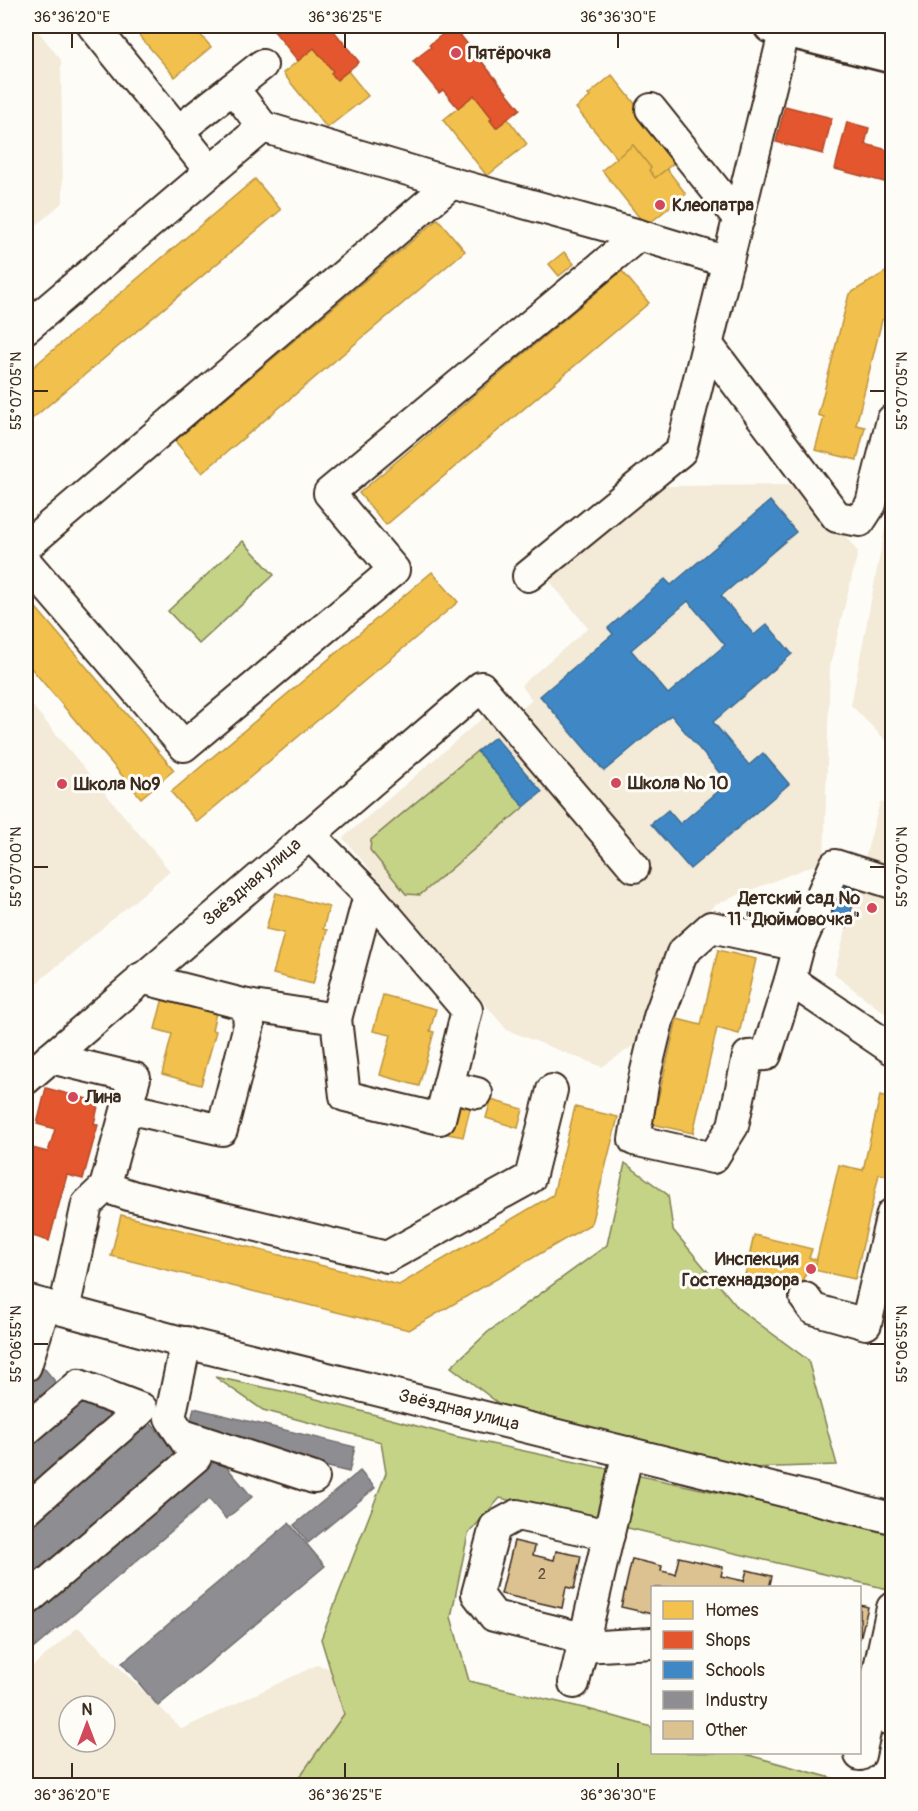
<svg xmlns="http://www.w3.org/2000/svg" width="918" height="1811" font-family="Pangolin,sans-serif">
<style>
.built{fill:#f3ead8;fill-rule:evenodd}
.green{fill:#c5d387;stroke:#807e52;stroke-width:1.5}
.homes{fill:#f2c14e;stroke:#bb9440;stroke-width:1.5}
.shops{fill:#e4572e;stroke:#b14a29;stroke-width:1.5}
.schools{fill:#3f88c5;stroke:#3e6c93;stroke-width:1.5;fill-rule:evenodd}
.industry{fill:#8d8d92;stroke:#746f6f;stroke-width:1.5}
.building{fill:#dcc191;stroke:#3b2a1e;stroke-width:1.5}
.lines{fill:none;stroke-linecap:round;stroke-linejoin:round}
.minor-casing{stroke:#3b2a1e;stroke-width:34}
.major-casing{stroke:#3b2a1e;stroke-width:38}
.minor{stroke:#fdfcf7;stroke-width:30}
.major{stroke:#fdfcf7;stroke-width:33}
.ticks{fill:none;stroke:#3b2a1e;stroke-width:2}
.poi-dot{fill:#d1495b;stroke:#fdfcf7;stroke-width:2}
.labels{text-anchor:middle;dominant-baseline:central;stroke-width:6;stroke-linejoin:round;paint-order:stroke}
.number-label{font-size:15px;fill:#63503b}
.poi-label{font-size:18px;font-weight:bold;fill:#3b2a1e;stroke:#fdfcf7;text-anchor:start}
.street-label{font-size:18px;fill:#3b2a1e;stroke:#fdfcf7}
.neatline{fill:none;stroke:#3b2a1e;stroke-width:2}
.ticks-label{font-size:15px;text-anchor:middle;fill:#3b2a1e}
</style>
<rect width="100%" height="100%" fill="#fdfcf7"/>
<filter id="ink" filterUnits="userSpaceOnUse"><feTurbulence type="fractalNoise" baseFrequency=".0167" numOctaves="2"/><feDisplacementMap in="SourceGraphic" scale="12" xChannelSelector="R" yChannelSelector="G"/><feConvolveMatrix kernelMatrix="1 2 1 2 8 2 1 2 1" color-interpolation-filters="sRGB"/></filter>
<g filter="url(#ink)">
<g class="built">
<path d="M26,26H34L61,60L63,202L26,234Z"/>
<path d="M805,485L858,552L830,665L824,861L716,904L674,944L646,1037L602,1067L507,1030L343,838L486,715L499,729L532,700L521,685L588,628L547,578L661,486Z"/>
<path d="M892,505V747L851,705L889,507Z"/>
<path d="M26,698L170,871L26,992Z"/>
<path d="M880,802L892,805V1019L834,974Z"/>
<path d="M78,1627L182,1729L317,1665L652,1749V1752L800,1785H26V1672ZM69,1706H105V1742H69Z"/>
</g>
<g class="green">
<path d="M243,541L274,575L199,644L168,611Z"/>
<path d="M477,751L524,807L420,895L406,894L370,850L371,840Z"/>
<path d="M625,1163L668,1195L673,1230L739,1309L808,1360L837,1465L750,1468L514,1415L451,1367L488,1332L607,1245Z"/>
<path d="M215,1377L305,1396L454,1436L892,1530V1590L500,1498L468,1534L451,1617L469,1681L588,1709L652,1727V1752L741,1753L857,1785H298L300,1776L344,1714L321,1639L386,1473L381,1442L263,1410Z"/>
</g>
<g class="homes">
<path d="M131,26H193L211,47L175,77Z"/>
<path d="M314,48L333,71L331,73L337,80L348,71L368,96L327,128L283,73Z"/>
<path d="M612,75L679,159L655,178L649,170L651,168L633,145L617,158L576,108L590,97L588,95Z"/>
<path d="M474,95L492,118L490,120L496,128L508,119L527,144L487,176L443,120Z"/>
<path d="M633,145L651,168L649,170L655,178L667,169L686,194L646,226L602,170Z"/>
<path d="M255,179L281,210L26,424V373Z"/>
<path d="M438,219L465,251L202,473L175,441Z"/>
<path d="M564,252L574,264L559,276L549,264Z"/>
<path d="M892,268V314L882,320L856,425L865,427L857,460L815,450L824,417L818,415L849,294Z"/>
<path d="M622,271L649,303L386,525L359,493Z"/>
<path d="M432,572L458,602L197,822L171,792Z"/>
<path d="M26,596L174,770L141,798L26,662Z"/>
<path d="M276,893L329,907L323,929L327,930L313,984L273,974L284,933L266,929Z"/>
<path d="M718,950L756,959L739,1034L717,1028L693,1133L652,1124L677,1019L701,1025Z"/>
<path d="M164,994L217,1008L212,1030L216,1031L201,1085L162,1074L172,1034L155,1029Z"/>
<path d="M383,995L436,1009L430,1031L434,1032L419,1086L380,1075L391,1035L373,1031Z"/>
<path d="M880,1096L892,1099V1177L879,1174L855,1279L814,1270L839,1165L863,1170Z"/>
<path d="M491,1100L523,1109L518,1128L486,1118Z"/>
<path d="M455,1101L471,1105L463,1137L447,1134Z"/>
<path d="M575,1107L618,1117L591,1224L409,1330L111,1256L121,1215L399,1285L553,1195Z"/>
<path d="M754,1235L812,1249L809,1258L817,1260L814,1270L807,1268L802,1288L745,1275Z"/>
</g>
<g class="shops">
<path d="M270,26H330L359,62L337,80L331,73L333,71L314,48L298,61Z"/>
<path d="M453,26L520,109L496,128L490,120L492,118L474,95L458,108L443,90L439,93L413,61L431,47L429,45Z"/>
<path d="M785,106L832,118L823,154L776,142Z"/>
<path d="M847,122L869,128L865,144L892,151V184L835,169Z"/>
<path d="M46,1088L99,1102L94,1124L98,1125L83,1179L67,1175L49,1241L26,1234V1157L28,1147L48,1152L55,1129L37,1124Z"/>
</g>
<g class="schools">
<path d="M770,501L796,532L721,596L754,635L767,624L792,654L713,722L749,765L763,753L789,784L690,869L651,824L668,810L680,824L728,783L671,715L604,771L540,696L613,634L608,628L665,579L671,585ZM688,601L725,645L668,694L631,650Z"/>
<path d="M495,737L542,792L524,807L477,751Z"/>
<path d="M838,885L857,889L847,927L828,921Z"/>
</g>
<g class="industry">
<path d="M44,1368L58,1385L26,1413V1383Z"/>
<path d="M99,1398L118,1421L26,1500V1449L84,1399L90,1405Z"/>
<path d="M194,1408L355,1447L349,1472L188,1433Z"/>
<path d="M148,1420L178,1455L26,1586V1524Z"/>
<path d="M219,1458L252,1497L226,1519L209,1499L26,1655V1622Z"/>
<path d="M360,1471L375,1488L308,1543L294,1525Z"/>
<path d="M289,1523L325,1566L158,1706L122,1663Z"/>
</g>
<g class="building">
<path d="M514,1541L535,1546L533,1555L554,1560L556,1551L581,1556L574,1589L566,1587L562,1608L501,1594Z"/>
<path d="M679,1557L723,1567L721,1576L744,1581L747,1570L772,1576L769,1588H652V1614L621,1607L632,1559L662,1566L661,1571L675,1574Z"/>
<path d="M860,1605L868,1607L860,1639Z"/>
</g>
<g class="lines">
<defs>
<g id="minor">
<path d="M93,26L178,131L233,88L263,127L452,183L639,235L728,262"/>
<path d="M233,88L262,65"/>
<path d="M651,109L739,219"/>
<path d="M178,131L210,171"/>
<path d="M26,328L263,127"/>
<path d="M707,344L837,517L860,521L871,504L892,420"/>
<path d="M26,546L452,183"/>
<path d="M26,562L184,746L394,570L329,493L639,235"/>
<path d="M528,576L681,451L785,29"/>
<path d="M892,883L835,865L799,946L790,980L892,1049"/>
<path d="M790,980L766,1055L748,1056L733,1126L713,1158L634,1140L644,1079L659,1017L682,953L711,927L799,946"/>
<path d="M247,1005L336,1019L345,1096L440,1119L467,1010L369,895L309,834"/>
<path d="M336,1019L369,895"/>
<path d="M50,1058L135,1078L105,1187L87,1204L64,1310"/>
<path d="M26,1079L481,687L634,867"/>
<path d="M448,1086L477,1093"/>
<path d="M127,1108L222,1130L249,1025L247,1005L141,978"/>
<path d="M105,1187L132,1196L387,1257L530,1178L552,1090"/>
<path d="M805,1298L813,1309L866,1324L892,1214"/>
<path d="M26,1300L174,1340L892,1518"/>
<path d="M26,1366L45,1305"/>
<path d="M26,1430L79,1385L142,1409L26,1510"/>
<path d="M183,1435L314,1478"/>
<path d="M609,1535L517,1515L495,1527L477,1594L494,1616L571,1635L583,1647L652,1643"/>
<path d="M26,1601L196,1457L170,1418L186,1342"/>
<path d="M574,1683L628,1452"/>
<path d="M860,1702L869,1714L892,1608"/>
<path d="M860,1755L869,1714L892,1720"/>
</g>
<path id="major" d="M771,26L892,56"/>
</defs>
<use href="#minor" class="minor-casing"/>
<use href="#major" class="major-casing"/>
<use href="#minor" class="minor"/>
<use href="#major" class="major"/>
</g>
</g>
<path class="ticks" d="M72,33V48M345,33V48M618,33V48M33,391H48M870,391H885M33,867H48M870,867H885M33,1344H48M870,1344H885M72,1763V1778M345,1763V1778M618,1763V1778"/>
<g class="poi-dot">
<circle cx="456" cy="53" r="6"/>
<circle cx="660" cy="205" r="6"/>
<circle cx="616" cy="783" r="6"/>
<circle cx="62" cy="784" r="6"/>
<circle cx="872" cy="908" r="6"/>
<circle cx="73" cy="1097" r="6"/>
<circle cx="811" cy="1269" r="6"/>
</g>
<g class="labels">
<g class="number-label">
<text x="542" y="1574">2</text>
</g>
<g class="poi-label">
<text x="468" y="53">Пятёрочка</text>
<text x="672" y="205">Клеопатра</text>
<text x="628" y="783">Школа № 10</text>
<text x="74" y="784">Школа №9</text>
<text x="860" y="898" text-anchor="end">Детский сад №<tspan x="860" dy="21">11 "Дюймовочка"</tspan></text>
<text x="85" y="1097">Лина</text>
<text x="799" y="1259" text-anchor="end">Инспекция<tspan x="799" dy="21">Гостехнадзора</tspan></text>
</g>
<g class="street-label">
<text transform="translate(252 882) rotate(-41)">Звёздная улица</text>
<text transform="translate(459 1410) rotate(14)">Звёздная улица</text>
</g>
</g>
<rect width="918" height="1811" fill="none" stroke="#fdfcf7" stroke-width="66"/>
<rect x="651" y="1586" width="210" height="168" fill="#fdfcf7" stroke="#afa8a0" stroke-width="1.5"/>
<rect x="663" y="1601" width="30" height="18" fill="#f2c14e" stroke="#afa8a0" stroke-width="1.5"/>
<text x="705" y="1616" font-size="18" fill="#3b2a1e">Homes</text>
<rect x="663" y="1631" width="30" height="18" fill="#e4572e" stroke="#afa8a0" stroke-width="1.5"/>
<text x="705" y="1646" font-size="18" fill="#3b2a1e">Shops</text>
<rect x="663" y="1661" width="30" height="18" fill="#3f88c5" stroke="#afa8a0" stroke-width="1.5"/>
<text x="705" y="1676" font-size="18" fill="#3b2a1e">Schools</text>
<rect x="663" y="1691" width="30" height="18" fill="#8d8d92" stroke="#afa8a0" stroke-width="1.5"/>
<text x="705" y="1706" font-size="18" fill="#3b2a1e">Industry</text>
<rect x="663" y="1721" width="30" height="18" fill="#dcc191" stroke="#afa8a0" stroke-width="1.5"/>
<text x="705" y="1736" font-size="18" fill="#3b2a1e">Other</text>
<g transform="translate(87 1724)"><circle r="28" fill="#fdfcf7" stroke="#afa8a0" stroke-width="1.5"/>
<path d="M0-4.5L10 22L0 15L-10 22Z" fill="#d1495b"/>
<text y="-9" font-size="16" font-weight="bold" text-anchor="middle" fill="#3b2a1e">N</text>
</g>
<rect x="33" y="33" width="852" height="1745" class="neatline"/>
<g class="ticks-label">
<text x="72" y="22">36°36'20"E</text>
<text x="345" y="22">36°36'25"E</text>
<text x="618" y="22">36°36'30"E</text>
<text transform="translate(16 391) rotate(-90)" y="5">55°07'05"N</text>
<text transform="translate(902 391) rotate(-90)" y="5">55°07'05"N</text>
<text transform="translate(16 867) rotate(-90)" y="5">55°07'00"N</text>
<text transform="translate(902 867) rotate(-90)" y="5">55°07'00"N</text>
<text transform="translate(16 1344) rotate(-90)" y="5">55°06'55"N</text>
<text transform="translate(902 1344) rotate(-90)" y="5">55°06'55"N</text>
<text x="72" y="1800">36°36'20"E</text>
<text x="345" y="1800">36°36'25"E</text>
<text x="618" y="1800">36°36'30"E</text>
</g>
</svg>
